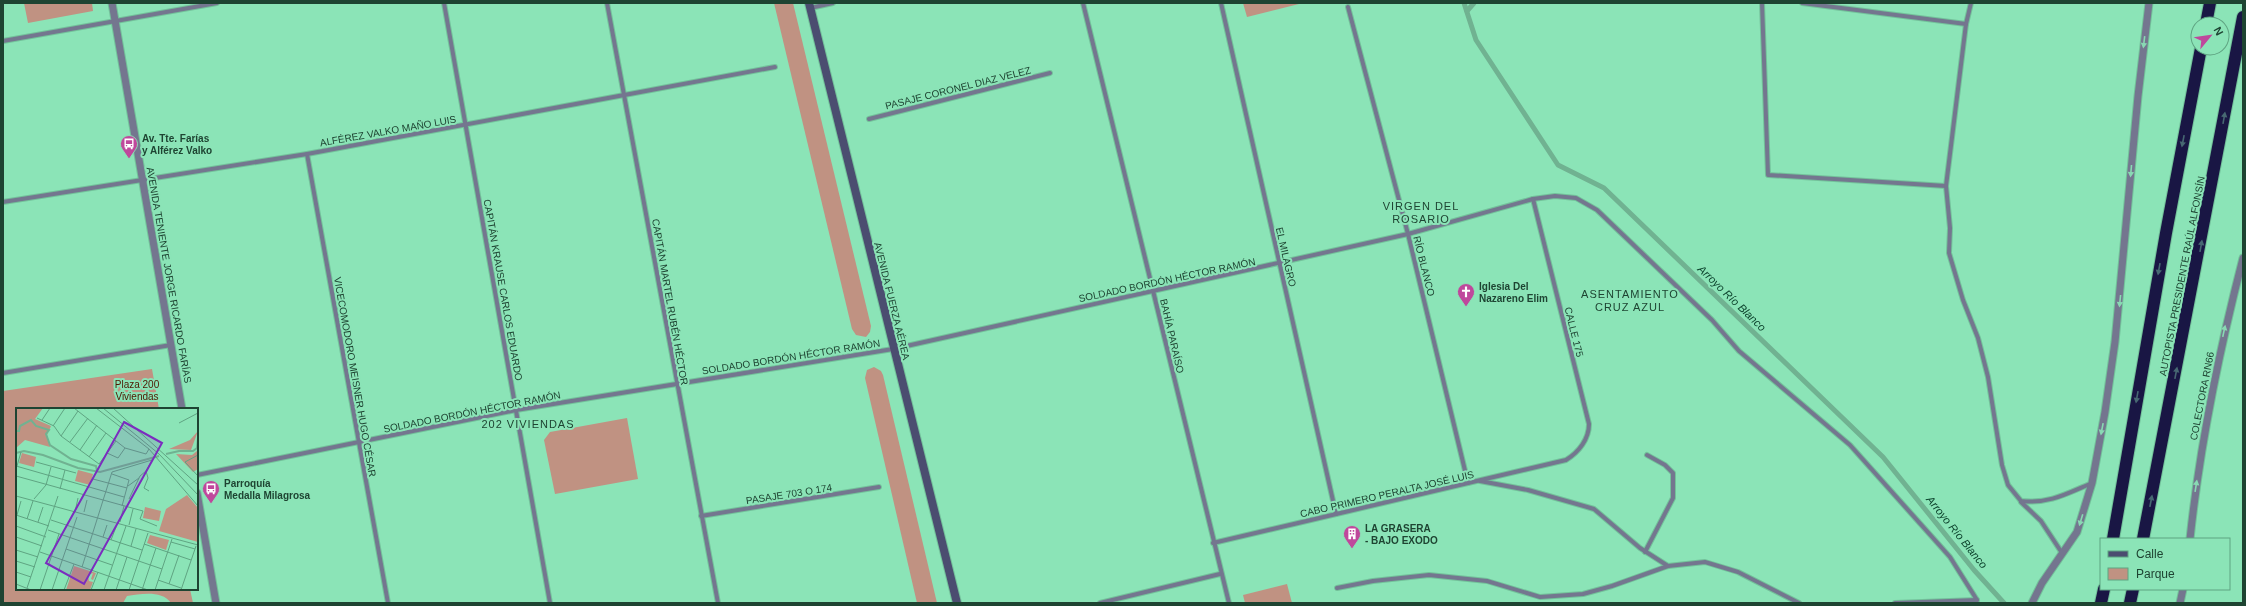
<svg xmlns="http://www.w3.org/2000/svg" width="2246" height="606" font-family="Arial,sans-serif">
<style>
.green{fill:#c09282}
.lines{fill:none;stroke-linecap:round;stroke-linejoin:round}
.stream{stroke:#70b291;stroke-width:5}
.minor-casing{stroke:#73c19a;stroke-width:6}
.tertiary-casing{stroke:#73c19a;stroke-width:9}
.secondary-casing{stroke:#73c19a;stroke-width:10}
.motorway-casing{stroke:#73c19a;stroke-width:14}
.minor{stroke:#74768f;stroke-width:4}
.tertiary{stroke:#74768f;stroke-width:7}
.secondary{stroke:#4b4d70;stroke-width:8}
.motorway{stroke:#191644;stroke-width:12}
.oneway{fill:#89d9b3}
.oneway2{fill:#476872}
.labels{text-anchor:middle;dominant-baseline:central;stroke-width:4;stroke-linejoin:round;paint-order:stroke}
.street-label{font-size:10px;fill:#1e4432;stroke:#8be4b7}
.poi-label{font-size:10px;font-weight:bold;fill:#1e4432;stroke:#8be4b7;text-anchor:start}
.park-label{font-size:10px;fill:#4f1700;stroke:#8be4b7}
.neighbourhood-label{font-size:11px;letter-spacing:1px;fill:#1e4432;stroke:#8be4b7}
.water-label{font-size:11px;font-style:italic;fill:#0e442e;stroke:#8be4b7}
.inset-river{fill:none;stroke:#70b291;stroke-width:2}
.inset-road{fill:none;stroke:#5fa482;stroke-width:1}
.view{fill:#7b2cbf;fill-opacity:0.15;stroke:#7b2cbf;stroke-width:2}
.inset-edge{fill:none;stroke:#1e4432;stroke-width:2}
</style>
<rect width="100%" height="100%" fill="#8be4b7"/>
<g class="green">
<path d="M24,3H92L93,11L28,23Z"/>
<path d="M774,3H793L871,326L870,332L866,337L856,335L852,329Z"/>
<path d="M1243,3H1303L1247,17Z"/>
<path d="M874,367L881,371L883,375L937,603H917L865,378L867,370Z"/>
<path d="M152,369L159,409H17V589H190L193,603H171C162,590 141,594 127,596L123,603H3V391Z"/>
<path d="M627,418L638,479L555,494L544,440L550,432Z"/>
<path d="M1287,584L1292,603H1245L1243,595Z"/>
</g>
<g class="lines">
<g class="stream">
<path d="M1464,3L1476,40L1558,165L1604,188L1883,457L1974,570L2004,603"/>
<path d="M1467,11L1474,3"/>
</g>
<defs>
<g id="minor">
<path d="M444,3L550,603"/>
<path d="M607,3L718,603"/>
<path d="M1083,3L1229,603"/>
<path d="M1221,3L1336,514"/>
<path d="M1762,3L1768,175L1946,186"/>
<path d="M1802,3L1966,24"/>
<path d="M1971,3L1966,24L1946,186L1950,228L1949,253L1963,300L1978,338L1988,377L2002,465L2008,485L2021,501C2049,504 2066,494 2092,483"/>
<path d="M1348,7L1408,234L1468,483"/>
<path d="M810,8L833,3"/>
<path d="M3,41L217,3"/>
<path d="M869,119L1050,73"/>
<path d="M307,154L388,603"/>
<path d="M3,202L307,154L775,67"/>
<path d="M3,373L171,345"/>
<path d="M197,475L516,410L893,349L1408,234L1533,199L1555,196L1576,198L1597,210L1712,320L1739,351L1850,445L1950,557L1977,600"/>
<path d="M1480,481L1528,490L1594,509L1640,548L1668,566"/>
<path d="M2021,502L2041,521L2062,553"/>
<path d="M701,516L879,487"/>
<path d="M1213,543L1566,460C1579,452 1589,439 1589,424L1533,199"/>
<path d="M1645,552L1673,498V473L1665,465L1647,455"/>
<path d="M1337,588L1373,581L1429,575L1487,581L1540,597L1583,594L1612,586L1668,566L1705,562L1738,572L1799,603"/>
<path d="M1100,603L1220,574"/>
<path d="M1895,603L1977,600"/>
</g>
<g id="tertiary">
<path d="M112,3L182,409"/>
<path d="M197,493L216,603"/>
<path d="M2190,539C2200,444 2219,351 2243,258"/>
<path d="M2032,603L2042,583L2077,532L2092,483L2105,412L2115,342L2138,96L2149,3"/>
<path d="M2180,603L2183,589"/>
</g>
<path id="secondary" d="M809,3L957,603"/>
<g id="motorway">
<path d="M2206,24L2210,3"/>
<path d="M2113,539L2166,233L2201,48"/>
<path d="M2143,539L2243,17"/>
<path d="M2101,603L2104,589"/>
<path d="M2130,603L2133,589"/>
</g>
</defs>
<use href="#minor" class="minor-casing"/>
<use href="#tertiary" class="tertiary-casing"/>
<use href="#secondary" class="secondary-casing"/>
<use href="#motorway" class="motorway-casing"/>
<use href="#minor" class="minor"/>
<use href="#tertiary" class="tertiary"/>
<use href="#secondary" class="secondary"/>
<use href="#motorway" class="motorway"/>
</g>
<defs><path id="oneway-solid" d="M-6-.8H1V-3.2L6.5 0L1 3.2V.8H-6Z"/></defs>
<g class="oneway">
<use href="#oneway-solid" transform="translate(2144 42) rotate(97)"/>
<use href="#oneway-solid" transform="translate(2131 171) rotate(95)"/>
<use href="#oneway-solid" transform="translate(2120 301) rotate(96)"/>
<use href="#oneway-solid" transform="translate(2224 331) rotate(-78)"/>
<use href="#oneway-solid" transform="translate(2102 429) rotate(101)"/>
<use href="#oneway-solid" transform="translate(2196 486) rotate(-81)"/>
<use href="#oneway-solid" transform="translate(2081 520) rotate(107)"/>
</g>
<g class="oneway2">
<use href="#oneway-solid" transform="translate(2224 118) rotate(-80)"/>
<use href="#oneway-solid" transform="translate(2183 141) rotate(101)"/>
<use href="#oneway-solid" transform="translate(2201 246) rotate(-80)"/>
<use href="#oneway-solid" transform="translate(2159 269) rotate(100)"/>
<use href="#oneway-solid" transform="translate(2176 373) rotate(-79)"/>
<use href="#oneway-solid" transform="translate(2137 397) rotate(100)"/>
<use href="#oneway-solid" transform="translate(2151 501) rotate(-79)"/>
</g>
<defs>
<symbol id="bus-pin" viewBox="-11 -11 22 30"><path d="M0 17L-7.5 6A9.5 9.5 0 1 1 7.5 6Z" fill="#bf479c" stroke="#8be4b7"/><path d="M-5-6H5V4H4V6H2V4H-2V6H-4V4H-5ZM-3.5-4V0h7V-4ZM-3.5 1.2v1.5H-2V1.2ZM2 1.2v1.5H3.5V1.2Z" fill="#fff"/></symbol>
<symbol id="church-pin" viewBox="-11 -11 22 30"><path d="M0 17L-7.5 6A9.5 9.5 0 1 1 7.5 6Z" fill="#bf479c" stroke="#8be4b7"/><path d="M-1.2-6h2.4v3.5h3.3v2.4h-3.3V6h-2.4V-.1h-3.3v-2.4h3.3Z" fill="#fff"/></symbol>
<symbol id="building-pin" viewBox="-11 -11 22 30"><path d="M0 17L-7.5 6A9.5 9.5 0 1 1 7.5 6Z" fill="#bf479c" stroke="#8be4b7"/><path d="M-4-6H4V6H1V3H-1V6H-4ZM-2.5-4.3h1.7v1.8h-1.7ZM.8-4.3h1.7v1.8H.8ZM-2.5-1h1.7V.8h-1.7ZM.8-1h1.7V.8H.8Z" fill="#fff"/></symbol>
</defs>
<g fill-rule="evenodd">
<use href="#bus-pin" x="119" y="134" width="20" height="27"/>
<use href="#church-pin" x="1456" y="282" width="20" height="27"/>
<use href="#bus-pin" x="201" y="479" width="20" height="27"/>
<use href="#building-pin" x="1342" y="524" width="20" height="27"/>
</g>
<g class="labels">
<g class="street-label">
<text transform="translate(958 88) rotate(-14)">PASAJE CORONEL DIAZ VELEZ</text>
<text transform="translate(388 131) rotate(-10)">ALFÉREZ VALKO MAÑO LUIS</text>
<text transform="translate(1286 257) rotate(77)">EL MILAGRO</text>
<text transform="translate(1424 266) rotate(76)">RÍO BLANCO</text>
<text transform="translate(169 275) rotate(80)">AVENIDA TENIENTE JORGE RICARDO FARÍAS</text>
<text transform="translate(2182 276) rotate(-79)">AUTOPISTA PRESIDENTE RAÚL ALFONSÍN</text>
<text transform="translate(1167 280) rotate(-12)">SOLDADO BORDÓN HÉCTOR RAMÓN</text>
<text transform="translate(503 290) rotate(80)">CAPITÁN KRAUSE CARLOS EDUARDO</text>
<text transform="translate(892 301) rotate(76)">AVENIDA FUERZA AÉREA</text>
<text transform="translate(670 302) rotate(80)">CAPITÁN MARTEL RUBÉN HÉCTOR</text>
<text transform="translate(1574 332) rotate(76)">CALLE 175</text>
<text transform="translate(1172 336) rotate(77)">BAHÍA PARAÍSO</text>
<text transform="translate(791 357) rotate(-9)">SOLDADO BORDÓN HÉCTOR RAMÓN</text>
<text transform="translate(355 377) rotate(80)">VICECOMODORO MEISNER HUGO CÉSAR</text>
<text transform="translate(2202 396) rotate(-79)">COLECTORA RN66</text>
<text transform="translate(472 412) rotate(-11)">SOLDADO BORDÓN HÉCTOR RAMÓN</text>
<text transform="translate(789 494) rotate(-9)">PASAJE 703 O 174</text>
<text transform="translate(1387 494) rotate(-13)">CABO PRIMERO PERALTA JOSÉ LUIS</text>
</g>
<g class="poi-label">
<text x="142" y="138">Av. Tte. Farías<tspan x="142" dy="12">y Alférez Valko</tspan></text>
<text x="1479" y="286">Iglesia Del<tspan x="1479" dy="12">Nazareno Elim</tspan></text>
<text x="224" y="483">Parroquía<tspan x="224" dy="12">Medalla Milagrosa</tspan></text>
<text x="1365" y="528">LA GRASERA<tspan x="1365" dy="12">- BAJO EXODO</tspan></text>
</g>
<g class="park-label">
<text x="137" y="384">Plaza 200<tspan x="137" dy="12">Viviendas</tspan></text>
</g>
<g class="neighbourhood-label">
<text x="1421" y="206">VIRGEN DEL<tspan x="1421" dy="13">ROSARIO</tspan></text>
<text x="1630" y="294">ASENTAMIENTO<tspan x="1630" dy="13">CRUZ AZUL</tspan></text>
<text x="528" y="424">202 VIVIENDAS</text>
</g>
<g class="water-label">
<text transform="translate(1732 298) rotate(44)">Arroyo Río Blanco</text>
<text transform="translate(1957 532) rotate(51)">Arroyo Río Blanco</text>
</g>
</g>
<g transform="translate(16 408)">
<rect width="182" height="182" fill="#8be4b7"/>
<path d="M0,0H27L19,11L35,18L31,27L34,39L9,32L0,40ZM182,23L175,42L153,41L174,32ZM182,37V61L177,64L160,46L176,47L181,43ZM6,45L20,49L18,59L3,55ZM62,62L77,66L74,77L59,73ZM171,87L182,100V134L143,123L150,101ZM129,99L145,103L143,113L127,110ZM134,127L153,132L150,142L131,135ZM58,158L80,165L77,172L75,171L77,165L72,167L73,173L77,174L74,182H50Z" fill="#c09282"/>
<path class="inset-river" d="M0,23H3L4,18L15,12L20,18L33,22L30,26L34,37L55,51L80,58L81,63M0,45L8,43L27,47L62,60L84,64L143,48M150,46L163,43H177L181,40L182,30"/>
<path class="inset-road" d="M58,0L109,40L130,46L133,41M80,0L133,41L182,98M87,0L143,46L182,87M97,0L182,77M21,10L38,18L45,28L83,56L100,33M26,12L34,0M163,15L182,5M37,18L49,0M45,28L62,3M54,34L72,10M64,42L81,17M91,45L102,50L109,40M182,47L169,54L182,68M73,49L90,25M20,54L60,65M0,58L108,89M1,58L5,44M130,63L132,70L128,80L133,83M96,66L113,72L106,98M0,68L127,103L124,111L141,118M77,71L111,80M112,78L123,70M44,81L49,62M0,88L182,137M18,91L30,77L35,59M113,91L124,68L130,63L136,52M59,104L62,90M68,104L71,92M0,107L33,118M1,107L5,93M11,111L17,93M35,112L126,142M22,114L27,99M104,114L108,98M113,117L117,101M0,118L30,129M32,122L146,161M0,129L26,138M87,129L91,117M95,132L100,119M155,134L179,141M128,136L175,152M115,138L120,121M50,141L96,157M0,142L22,149M24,144L132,182M0,153L19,159M66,159L96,64L136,52M0,164L15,169M142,172L165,180M0,176L15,182M153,176L163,147M11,180L42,88M24,182L43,126M36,182L61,109M48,182L58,156M75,182L82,164M88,182L110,118M100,182L111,149M113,182L132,125M126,182L140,140M139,182L156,131M165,182L180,138"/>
<path class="view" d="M108,14L146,35L68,176L30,155Z"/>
<rect width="182" height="182" class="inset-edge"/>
</g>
<rect width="2246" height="606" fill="none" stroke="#1e4432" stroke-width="8"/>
<rect x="2100" y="538" width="130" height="52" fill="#8be4b7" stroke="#5fa482"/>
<rect x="2108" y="551" width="20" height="6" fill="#4b4d70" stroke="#5fa482"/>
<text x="2136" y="558" font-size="12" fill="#1e4432">Calle</text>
<rect x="2108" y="568" width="20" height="12" fill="#c09282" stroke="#5fa482"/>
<text x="2136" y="578" font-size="12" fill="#1e4432">Parque</text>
<g transform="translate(2210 36) rotate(61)"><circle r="19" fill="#8be4b7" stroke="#5fa482"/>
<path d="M0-3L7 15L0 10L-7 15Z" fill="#bf479c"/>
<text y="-6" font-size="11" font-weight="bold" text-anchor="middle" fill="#1e4432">N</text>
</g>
</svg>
